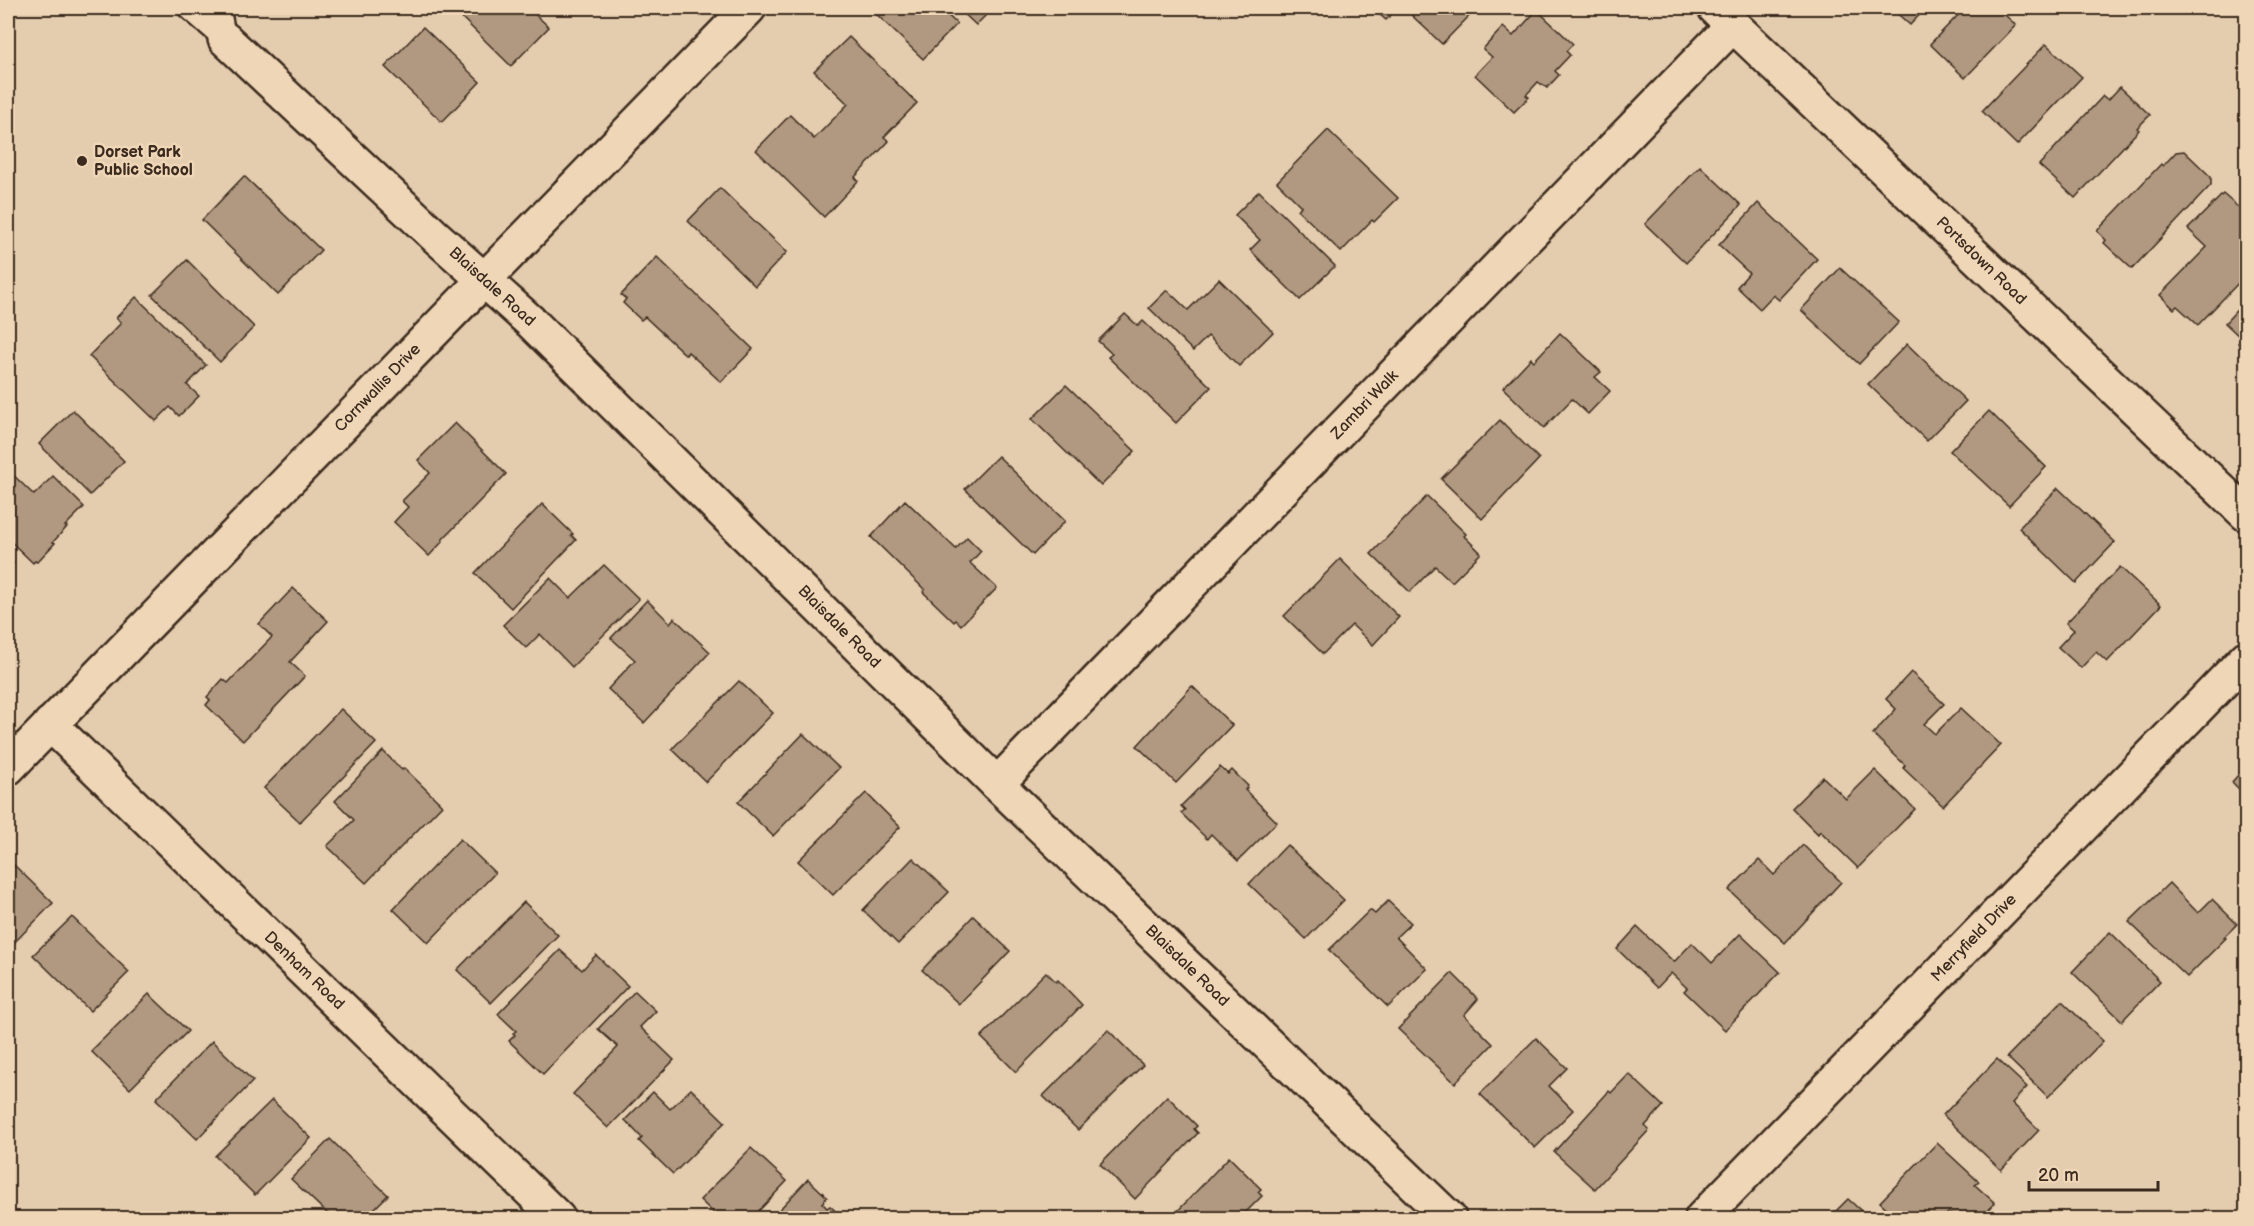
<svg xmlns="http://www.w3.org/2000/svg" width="2254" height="1226" font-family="'Balsamiq Sans',sans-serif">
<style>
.building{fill:#b09980;stroke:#3b2a1e;stroke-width:1.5}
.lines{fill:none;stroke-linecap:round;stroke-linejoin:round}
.service-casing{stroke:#3b2a1e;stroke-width:26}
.minor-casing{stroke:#3b2a1e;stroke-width:38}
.service{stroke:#efd6b7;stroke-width:21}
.minor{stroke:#efd6b7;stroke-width:33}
.poi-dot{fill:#3b2a1e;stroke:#efd6b7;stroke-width:2}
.labels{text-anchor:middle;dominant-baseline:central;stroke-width:5;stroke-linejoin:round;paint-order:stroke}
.poi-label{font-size:16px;font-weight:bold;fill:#3b2a1e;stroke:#efd6b7;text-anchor:start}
.street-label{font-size:16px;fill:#3b2a1e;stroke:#efd6b7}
</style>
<rect width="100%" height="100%" fill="#e4ccae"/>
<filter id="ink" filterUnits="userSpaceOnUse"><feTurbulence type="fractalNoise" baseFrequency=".0167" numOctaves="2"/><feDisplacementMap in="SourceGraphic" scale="12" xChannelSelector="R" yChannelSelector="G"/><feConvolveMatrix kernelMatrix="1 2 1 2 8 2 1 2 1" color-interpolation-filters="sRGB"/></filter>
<g filter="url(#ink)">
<g class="building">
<path d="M456,8H528L549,27L511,66L454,10Z"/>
<path d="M870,8H940L957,24L923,59Z"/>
<path d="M958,8H993L976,25Z"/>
<path d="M1372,8H1398L1386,20Z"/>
<path d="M1408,8H1477L1442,44L1406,10Z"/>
<path d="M1891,8H1926L1910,25Z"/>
<path d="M1965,8H1997L2016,25L1965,78L1930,44Z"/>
<path d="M1537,10L1573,44L1566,51L1570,55L1555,71L1559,75L1547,88L1538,82L1526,95L1529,97L1514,112L1475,75L1492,57L1483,49L1503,27L1513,36Z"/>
<path d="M423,27L480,82L442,122L385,67Z"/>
<path d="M849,37L917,103L884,137L889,141L855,177L858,181L824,217L756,150L790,115L814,139L848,104L814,71Z"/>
<path d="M2046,44L2082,77L2017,145L1982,111Z"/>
<path d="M2120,87L2150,115L2137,128L2139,130L2075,198L2039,165L2103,96L2108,100Z"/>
<path d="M1328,130L1398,198L1374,222L1372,220L1341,252L1298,210L1301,206L1277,182Z"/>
<path d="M2184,151L2211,177V185L2132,269L2104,243L2106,240L2097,231L2161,164L2163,166L2176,152Z"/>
<path d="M1700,166L1741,205L1686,263L1645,224Z"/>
<path d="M244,176L321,250L278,295L202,220Z"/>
<path d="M720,188L787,252L755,286L688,221Z"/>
<path d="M1259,191L1335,266L1300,300L1250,250L1260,240L1235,215Z"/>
<path d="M2223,194L2246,214V275L2198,325L2177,306L2174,309L2160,295L2207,247L2188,229Z"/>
<path d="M1758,203L1817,259L1779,300L1773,295L1760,309L1737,287L1749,273L1719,245Z"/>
<path d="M657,257L753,349L721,382L688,352L686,355L645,317L641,320L623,303L626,299L621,295Z"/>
<path d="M187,260L254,327L220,362L152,295Z"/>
<path d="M1840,268L1899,322L1859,364L1801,310Z"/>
<path d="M1219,279L1273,332L1239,366L1208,336L1193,351L1149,308L1167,290L1188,310Z"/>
<path d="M136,297L206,365L187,385L199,396L179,416L170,407L156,421L89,356L121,323L116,318Z"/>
<path d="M2246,300V351L2238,343L2242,339L2225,323Z"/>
<path d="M1125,314L1138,326L1143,321L1211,387L1176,423L1108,357L1112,354L1098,341Z"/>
<path d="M1560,333L1601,372L1595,377L1610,391L1588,414L1572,399L1544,428L1503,388L1531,358L1534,361Z"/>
<path d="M1907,344L1966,401L1927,441L1868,384Z"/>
<path d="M1066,385L1135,451L1101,486L1032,419Z"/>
<path d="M73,410L124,461L90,495L39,444Z"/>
<path d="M1989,411L2046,467L2009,506L1950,451Z"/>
<path d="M1500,420L1539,459L1482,519L1441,479Z"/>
<path d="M455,423L506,474L442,540L443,541L429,556L394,522L408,507L402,501L430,473L418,460Z"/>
<path d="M998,456L1065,521L1033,555L965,489Z"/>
<path d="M8,470L34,495L53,476L84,507L65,526L67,527L53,542L55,543L37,562L35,561L33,563L8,539Z"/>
<path d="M2058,488L2115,542L2076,583L2019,528Z"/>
<path d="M1427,496L1466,534L1464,536L1481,553L1452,582L1435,566L1410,592L1371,554Z"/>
<path d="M905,500L956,549L967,537L981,551L970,563L997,588L961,625L956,620L954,622L923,592L925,590L871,537Z"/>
<path d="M542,504L573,534L571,535L576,540L511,608L475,573Z"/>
<path d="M8,557L14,563L8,570Z"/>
<path d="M1340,559L1399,617L1373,645L1352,625L1323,654L1284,616Z"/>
<path d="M604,565L639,599L572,667L540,634L526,648L503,625L550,578L570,598Z"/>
<path d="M2120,567L2161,605L2107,662L2096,652L2081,668L2058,647L2074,630L2066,623Z"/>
<path d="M293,588L328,621L290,662L305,676L243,741L206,705L210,700L207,697L223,679L228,683L272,637L259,624Z"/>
<path d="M647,600L670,623L674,618L710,652L644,723L608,689L635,660L611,638Z"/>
<path d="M1911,672L1944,704L1924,724L1935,734L1961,708L2001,745L1943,806L1903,768L1905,765L1873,734L1896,709L1886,699Z"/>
<path d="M739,681L773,713L706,782L672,749Z"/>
<path d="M1192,686L1232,725L1176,783L1137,746Z"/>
<path d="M341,709L376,743L300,822L264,788Z"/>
<path d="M803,734L839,768L773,836L738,802Z"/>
<path d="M383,751L402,770L404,768L442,805L366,883L327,846L354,820L335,801Z"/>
<path d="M2246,766V796L2232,782Z"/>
<path d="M1220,767L1228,774L1232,770L1248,786L1245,790L1277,822L1238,861L1211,834L1207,839L1181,813L1185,810L1181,806Z"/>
<path d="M1875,770L1915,809L1858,868L1820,831L1818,834L1792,808L1823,777L1846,799Z"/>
<path d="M866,793L900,827L833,895L798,861Z"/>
<path d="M460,839L495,873L428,943L393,909Z"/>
<path d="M1287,845L1344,900L1306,939L1249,884Z"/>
<path d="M1803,845L1841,882L1785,943L1729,890L1759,860L1774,875Z"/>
<path d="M913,858L949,892L898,944L863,910Z"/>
<path d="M14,865L53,903L8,949V871Z"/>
<path d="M2169,883L2198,913L2212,899L2237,924L2224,937L2226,938L2187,977L2129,922Z"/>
<path d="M1388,901L1411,923L1396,937L1427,969L1388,1007L1329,950L1370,910L1375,914Z"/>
<path d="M524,902L558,935L491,1003L457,970Z"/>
<path d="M973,916L1010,951L959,1004L922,970Z"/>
<path d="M72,917L129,972L90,1011L33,955Z"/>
<path d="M1637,927L1674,962L1692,943L1712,963L1740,934L1780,972L1725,1030L1684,991L1687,988L1671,973L1657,988L1617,949Z"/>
<path d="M2110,932L2160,981L2122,1021L2072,972Z"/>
<path d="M560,950L582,970L596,955L628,986L543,1074L509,1041L515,1035L513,1033L516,1031L498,1014Z"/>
<path d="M1046,972L1056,982L1058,980L1082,1005L1016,1072L981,1037Z"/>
<path d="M1452,973L1478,999L1464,1015L1493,1044L1455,1083L1398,1029Z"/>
<path d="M635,991L656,1011L640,1027L674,1060L608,1128L573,1094L618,1047L598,1029Z"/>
<path d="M149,994L188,1031L130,1089L91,1051Z"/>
<path d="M2062,1001L2103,1041L2048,1097L2007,1057Z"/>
<path d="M1108,1030L1143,1065L1078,1130L1043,1096Z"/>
<path d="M1536,1038L1567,1068L1549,1086L1573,1110L1535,1148L1480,1094Z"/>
<path d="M212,1041L253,1081L197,1139L156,1099Z"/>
<path d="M1997,1059L2027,1087L2012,1103L2039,1130L2001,1170L1943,1115Z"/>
<path d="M1629,1074L1663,1106L1645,1126L1649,1130L1595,1189L1554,1152L1609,1091L1611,1093Z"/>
<path d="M691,1089L725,1122L673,1174L639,1141L642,1138L625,1120L653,1092L670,1109Z"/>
<path d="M1167,1096L1197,1126L1194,1129L1198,1133L1135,1199L1100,1164Z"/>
<path d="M272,1100L311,1138L255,1195L215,1156Z"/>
<path d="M330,1139L388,1195L365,1218H332L291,1179Z"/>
<path d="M1937,1143L1979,1182L1975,1185L1995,1203L1981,1218H1956L1949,1212L1943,1218H1897L1880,1202Z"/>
<path d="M751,1148L787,1181L752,1218H719L700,1200Z"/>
<path d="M1229,1157L1261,1189L1258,1192L1262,1196L1240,1218H1171Z"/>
<path d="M808,1179L827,1197L822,1203L827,1208L830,1206L843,1218H786L778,1211Z"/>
<path d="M1848,1199L1869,1218H1829Z"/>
</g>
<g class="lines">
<defs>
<g id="service">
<path d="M189,8L225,39"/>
<path d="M219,8L225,39"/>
</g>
<g id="minor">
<path d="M1715,8L2246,514"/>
<path d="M225,39L434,235L532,323L997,784L1449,1218"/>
<path d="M50,724L558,1218"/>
<path d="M8,768L749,8"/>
<path d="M997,784L1733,25"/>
<path d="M1702,1218L2246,658"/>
</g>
</defs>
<use href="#service" class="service-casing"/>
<use href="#minor" class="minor-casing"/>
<use href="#service" class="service"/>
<use href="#minor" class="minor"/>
</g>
</g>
<circle class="poi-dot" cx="82" cy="161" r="6"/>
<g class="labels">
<g class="poi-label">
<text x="94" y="152">Dorset Park<tspan x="94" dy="18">Public School</tspan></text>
</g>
<g class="street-label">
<text transform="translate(1981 261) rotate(44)">Portsdown Road</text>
<text transform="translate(492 287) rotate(42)">Blaisdale Road</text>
<text transform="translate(378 388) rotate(-46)">Cornwallis Drive</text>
<text transform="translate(1365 405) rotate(-46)">Zambri Walk</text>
<text transform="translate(839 627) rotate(45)">Blaisdale Road</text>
<text transform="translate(1974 938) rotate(-46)">Merryfield Drive</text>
<text transform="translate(1187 966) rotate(44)">Blaisdale Road</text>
<text transform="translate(304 971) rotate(44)">Denham Road</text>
</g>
</g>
<rect width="2254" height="1226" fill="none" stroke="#efd6b7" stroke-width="30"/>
<rect x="15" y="15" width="2224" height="1196" fill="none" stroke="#3b2a1e" stroke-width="2" filter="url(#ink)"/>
<path d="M2029 1181v9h129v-9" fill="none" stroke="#3b2a1e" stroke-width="3"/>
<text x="2038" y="1181" font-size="18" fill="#3b2a1e" stroke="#efd6b7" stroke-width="4.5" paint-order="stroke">20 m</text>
</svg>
